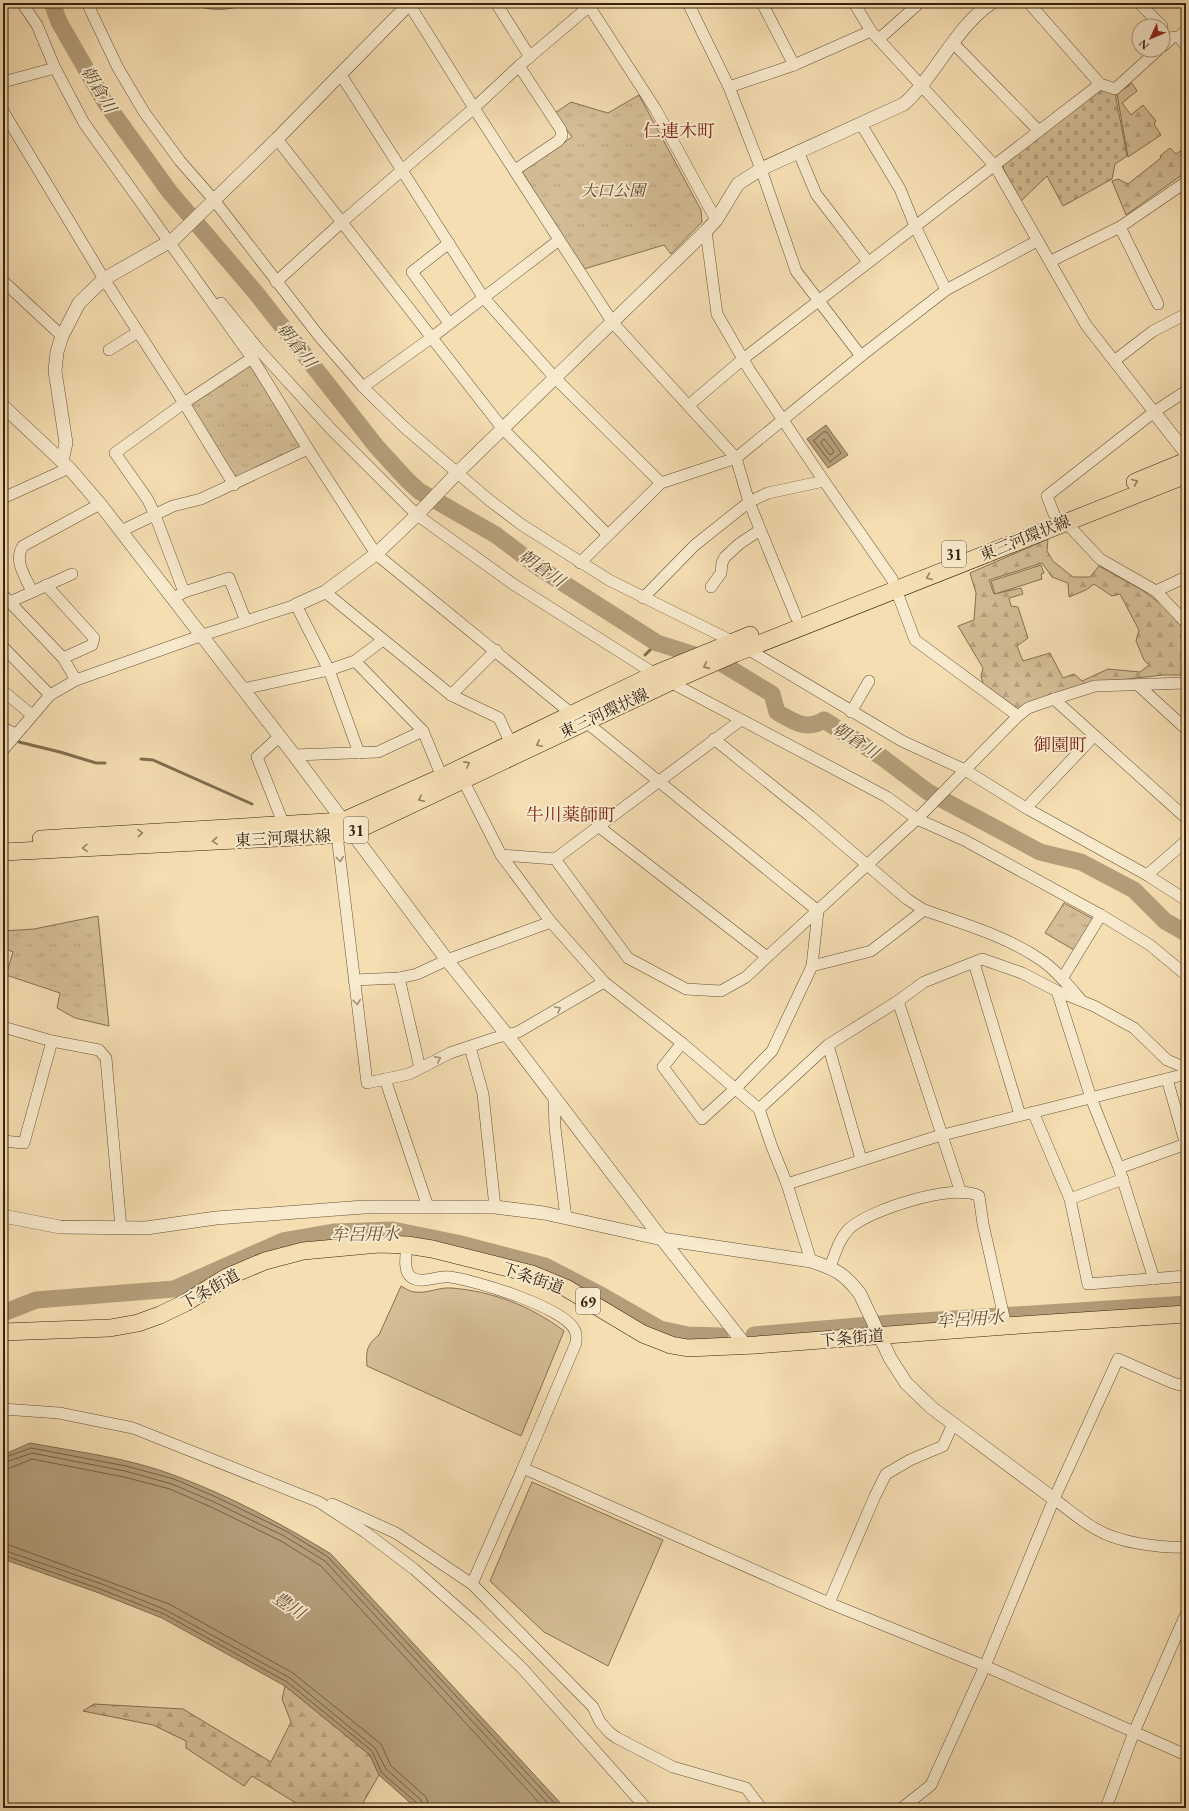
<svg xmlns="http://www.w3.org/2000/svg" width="1189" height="1811" font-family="'EB Garamond','Noto Serif JP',serif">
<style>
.forest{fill:url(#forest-firs);stroke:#867052;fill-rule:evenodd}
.cemetery{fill:url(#cemetery-stones);stroke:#867052}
.park{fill:url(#park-tufts);stroke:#867052}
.garden{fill:#d5be96;stroke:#867052}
.water{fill:#b49e7a;stroke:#826c4e}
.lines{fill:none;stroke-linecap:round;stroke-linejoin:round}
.shore{stroke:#766044;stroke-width:1}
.stream{stroke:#826c4e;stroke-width:3}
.river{stroke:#b49e7a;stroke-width:17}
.minor-casing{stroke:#665036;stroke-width:12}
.tertiary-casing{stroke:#665036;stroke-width:14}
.primary-casing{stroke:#37210d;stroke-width:18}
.minor{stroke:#f8eacd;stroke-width:11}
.tertiary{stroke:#f8eacd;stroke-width:13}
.primary{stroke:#f5deb2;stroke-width:17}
.oneway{stroke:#968060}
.oneway2{stroke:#a19077}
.labels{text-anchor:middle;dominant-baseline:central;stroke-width:4;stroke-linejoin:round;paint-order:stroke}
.shield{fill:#f8eacd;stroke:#715d47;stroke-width:1}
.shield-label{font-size:15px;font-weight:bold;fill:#37210d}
.park-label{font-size:16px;font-style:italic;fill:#5e482f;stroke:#f8eacd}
.street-label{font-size:16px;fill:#37210d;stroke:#f8eacd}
.water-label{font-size:17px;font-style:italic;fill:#634d33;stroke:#f8eacd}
.quarter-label{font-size:18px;fill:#7a1f14;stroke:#f8eacd}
</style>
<defs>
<pattern id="forest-firs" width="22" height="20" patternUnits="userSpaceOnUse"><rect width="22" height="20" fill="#d5be96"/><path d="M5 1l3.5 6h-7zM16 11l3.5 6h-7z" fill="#b7a380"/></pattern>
<pattern id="cemetery-stones" width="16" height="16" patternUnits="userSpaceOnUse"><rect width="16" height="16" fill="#d5be96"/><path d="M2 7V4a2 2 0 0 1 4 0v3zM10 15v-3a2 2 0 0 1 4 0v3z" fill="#b7a380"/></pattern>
<pattern id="park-tufts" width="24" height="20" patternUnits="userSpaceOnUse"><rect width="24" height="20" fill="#d5be96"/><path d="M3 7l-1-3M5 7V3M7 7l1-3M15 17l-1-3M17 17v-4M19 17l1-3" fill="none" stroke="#b7a380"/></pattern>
</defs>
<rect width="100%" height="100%" fill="#f5deb2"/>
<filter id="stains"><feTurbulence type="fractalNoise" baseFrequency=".005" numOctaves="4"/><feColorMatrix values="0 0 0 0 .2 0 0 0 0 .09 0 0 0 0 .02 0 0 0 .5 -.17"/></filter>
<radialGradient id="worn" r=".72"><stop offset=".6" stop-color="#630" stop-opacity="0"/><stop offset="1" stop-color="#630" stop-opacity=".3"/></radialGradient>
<g class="forest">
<path d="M1132,83L1137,91L1122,103L1131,115L1143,105L1156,121L1154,124L1161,135L1128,157L1117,94Z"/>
<path d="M1186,147V172L1126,215L1112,181L1118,179L1128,184L1161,158L1160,156L1170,148L1176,154Z"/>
<path d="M1048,539L1047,551L1053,561L1073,577H1090L1099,566L1142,590L1164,606L1186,632V675H1163L1092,683L1017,709L983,684L981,676L983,668L958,626L974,620L976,593L970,573ZM1042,563L1052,577L1068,583L1069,597L1086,590L1094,584L1112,596L1120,594L1139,630L1136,641L1144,660L1149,665L1140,672L1108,669L1082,681L1074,674L1063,678L1050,653L1023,661L1017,646L1028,638L1018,607L1011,606L1009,598L1023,594L1021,588L994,594L989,580Z"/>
<path d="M285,1686L370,1755L379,1775L360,1808H304L252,1776L244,1786L186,1748V1741L153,1725L83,1711L94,1704L183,1709L271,1762L291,1722L282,1699Z"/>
</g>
<path class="cemetery" d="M1101,88L1115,93L1127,156L1115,164L1112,179L1063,206L1047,176L1021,201L1003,168L1005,162Z"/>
<g class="park">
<path d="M639,95L701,210L702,222L671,254L664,245L584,269L522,172L572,137L555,113L571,102L608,113Z"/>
<path d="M251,364L303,447L236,480L189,405Z"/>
<path d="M1064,903L1093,919L1074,950L1045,933Z"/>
<path d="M98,916L109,1026L75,1018L57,1008L60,993L6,975L13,952L3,948V931L34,929Z"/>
</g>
<g class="garden">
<path d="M190,3H249C230,11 209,12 190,3Z"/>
<path d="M1041,565L1044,573L1041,574L1042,579L995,594L991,581Z"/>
<path d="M401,1286C405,1288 410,1292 415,1292C426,1294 439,1287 451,1288C492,1291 531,1306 564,1331L521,1436L367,1366C366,1352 366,1345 379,1335Z"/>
<path d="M532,1482L663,1540L608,1666L544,1632L490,1581Z"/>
</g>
<g class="water">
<path d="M826,425L848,455L828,468L807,439Z"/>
<path d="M30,1443C78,1452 130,1458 176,1476C230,1496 282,1524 331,1554L565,1808H416L379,1775L370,1755L285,1686L162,1618L99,1593L3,1559V1455Z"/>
</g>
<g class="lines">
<g class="shore">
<path d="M824,432H827L841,453L830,462L814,441Z"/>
<path d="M824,439L834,451L831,455L829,454L821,443Z"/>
<path d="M3,1458L31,1448L126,1466L174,1479L216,1497L286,1531L328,1557L559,1808"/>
<path d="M3,1463L32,1453L125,1471L172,1484L214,1502L284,1536L325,1561L552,1808"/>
<path d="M3,1469L10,1468L32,1459L124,1477L170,1489L211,1507L281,1541L321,1566L544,1808"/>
<path d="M3,1544L12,1546L169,1604L293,1673L381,1744L391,1766L426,1797L430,1808"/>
<path d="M3,1550L102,1584L166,1610L290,1678L375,1748L386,1769L421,1800L424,1808"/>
<path d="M3,1555L100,1589L164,1614L287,1682L372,1751L382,1773L417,1803L419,1808"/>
</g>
<g class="stream">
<path d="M645,655L657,643"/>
<path d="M19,742L60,752L96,763H105"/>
<path d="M141,759L153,760L252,804"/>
</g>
<g class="river">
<path d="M52,3L59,22L105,102L169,191L256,293L376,446L407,480L419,491L496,535L538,567L657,643L721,663L772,694L777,712C794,722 806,731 824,720L883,758L928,792L1040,852L1081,862L1134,890L1165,921L1186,933"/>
<path d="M3,1313L36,1300L174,1289L283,1241L335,1232L393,1230L457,1243L545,1266L597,1293L660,1329L688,1335L720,1336"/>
<path d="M754,1335L892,1323L1186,1304"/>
</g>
<defs>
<g id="minor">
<path d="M22,3L37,25L55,68L84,123L252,358L308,449L376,554L572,714L586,722L818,911L812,966L772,1051L736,1088L702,1119L663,1067L682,1043"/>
<path d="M87,3L118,68L144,112L180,161L214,200L319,336L363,387L404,427L489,500L522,525L609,580L746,648L902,741L965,770L1026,808L1147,875L1186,900"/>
<path d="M496,3L530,57"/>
<path d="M587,3L656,110L716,220"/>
<path d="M688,3L729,87L761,169L796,271L861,356"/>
<path d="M762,3L794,65"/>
<path d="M854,3L871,31L995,166L1086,325L1154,412"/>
<path d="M1029,3L1100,84L1115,89L1158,50"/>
<path d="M1139,3L1162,26"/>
<path d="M409,4L474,108L613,323L736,458L749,502L796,617"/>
<path d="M1179,37L1186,46"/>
<path d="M879,39L916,6L915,3"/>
<path d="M953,43L1039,131"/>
<path d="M1163,46L1173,37H1179L1186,30"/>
<path d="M341,75L483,297L555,378L661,483"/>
<path d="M3,82L55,68"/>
<path d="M729,87L794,65L871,31"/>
<path d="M3,111L104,279L184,403L115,453L148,500L155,515L184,592L174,598"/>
<path d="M861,124L900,189L915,226L946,290"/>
<path d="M277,139L503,429L608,535"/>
<path d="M798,151L816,194L868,262"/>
<path d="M515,170L558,141L562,136L561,130L519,66"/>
<path d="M1120,227L1158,304"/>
<path d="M706,231L717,314L750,371L824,481L892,579L915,640L1018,716L1028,708L1054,699L1186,818"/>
<path d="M449,243L412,272L449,323"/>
<path d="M1051,261L1120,227L1186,182"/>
<path d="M3,281L62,336"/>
<path d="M276,282L342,222L474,108L519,66L593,3"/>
<path d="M221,303L260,351L331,429L417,515L513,584L655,674"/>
<path d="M109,350L138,332"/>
<path d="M1114,361L1153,331L1186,314"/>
<path d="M363,387L431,338L559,240"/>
<path d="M689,405L743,359L1100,84"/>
<path d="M234,485L184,403L252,358"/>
<path d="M3,498L69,468"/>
<path d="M1054,514L1047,496L1154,412L1186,391"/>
<path d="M1068,521L1071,528L1100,559L1156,591L1186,623"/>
<path d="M121,531L173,506L201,499L308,449"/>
<path d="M580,563L661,483L736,458L861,356L946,290L1037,241"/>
<path d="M46,585L94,638L92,645L63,658"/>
<path d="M711,587L721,573L722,563L725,557L739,544L760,530"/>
<path d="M1156,591L1186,577"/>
<path d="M32,592C26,577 13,561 23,546L100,504"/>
<path d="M184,592L229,578L246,621"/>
<path d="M325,592L451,695L499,718L511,744"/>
<path d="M3,595L63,658L76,680"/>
<path d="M643,598L695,545L749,502L768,493L824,481"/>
<path d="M10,602L72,574"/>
<path d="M3,647L50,695"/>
<path d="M355,661L423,731L442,777"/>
<path d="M670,682L887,797L917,819L964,840L1101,915L1150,945L1186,975"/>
<path d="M1138,685L1186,729"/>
<path d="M243,689L329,670L355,661L383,640"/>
<path d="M3,691L32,715"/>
<path d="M451,695L496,650"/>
<path d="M1054,699L1095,686L1186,683"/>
<path d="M851,712L869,681"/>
<path d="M3,728L16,734"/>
<path d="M280,736L257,757L284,825"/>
<path d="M714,739L810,816L907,899L924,910"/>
<path d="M3,750L50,695L76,680L203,635L296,605L329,670L359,753"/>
<path d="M294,755L378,752L423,731"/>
<path d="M463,780L501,855L551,922L604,982L682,1043L759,1109L772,1147L787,1184L811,1261"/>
<path d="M1026,808L1094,736"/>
<path d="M598,826L767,957"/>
<path d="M340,829L337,835L367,1083L409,1074L450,1053L495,1038L518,1032L604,982"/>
<path d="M501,855L555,859L628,958L686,989L721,991L746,977L767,957L917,819L1018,716"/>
<path d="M555,859L741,720"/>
<path d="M1147,875L1186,841"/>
<path d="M974,963L1020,1115"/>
<path d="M812,966L871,951L924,910C964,924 1006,936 1041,960C1056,970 1069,986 1080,999"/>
<path d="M399,978L420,1068"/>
<path d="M1062,979L1101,915"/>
<path d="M354,980L399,978L417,974L447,960L551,922"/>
<path d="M1057,991L1091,1098L1119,1168L1154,1279"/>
<path d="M898,1001L961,1193"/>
<path d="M3,1027L52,1041L99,1050L106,1058L121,1228"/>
<path d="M828,1045L861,1159"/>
<path d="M470,1047L483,1094L495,1207"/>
<path d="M385,1079L428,1207"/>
<path d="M1167,1079L1186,1145"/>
<path d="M554,1096L555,1128L566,1218"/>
<path d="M759,1109L828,1045L898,1001L924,982L982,959L1022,973L1057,991L1094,1006L1134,1028L1167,1060L1186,1068"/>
<path d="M1033,1112L1070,1199L1088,1284L1186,1276"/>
<path d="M3,1141L24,1143L52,1041"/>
<path d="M1119,1168L1186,1144"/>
<path d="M787,1184L935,1137L1186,1074"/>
<path d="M1070,1199L1123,1179"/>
<path d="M407,1245C406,1255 403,1271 411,1277C422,1285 438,1275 450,1277C474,1280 567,1308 575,1331C577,1335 576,1339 576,1343L523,1468L829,1603L985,1666L1186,1755"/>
<path d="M830,1267C835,1254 839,1239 849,1229C868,1210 956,1182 979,1196L983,1224L1006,1326"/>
<path d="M3,1409L59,1413L133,1428L319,1502L365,1532L414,1569L475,1623L522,1668L646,1808"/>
<path d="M523,1468L472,1584L593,1707L600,1722L610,1733L617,1738L673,1767L746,1788L761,1808"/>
<path d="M1054,1499C1068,1509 1081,1521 1096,1529C1119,1543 1160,1548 1186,1547"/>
<path d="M332,1504L396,1533L472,1584"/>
<path d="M829,1603L875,1496L886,1474L910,1460L943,1446L953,1424"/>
<path d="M902,1808L931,1785L985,1666L1054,1499L1118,1359L1173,1383L1180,1385L1186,1381"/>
<path d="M1106,1808L1134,1732L1186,1614"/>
</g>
<g id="tertiary">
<path d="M3,406L69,468L100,504L294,755L447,960L507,1035L662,1239L746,1346"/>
<path d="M1154,412L1186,453"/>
<path d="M62,461L66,443L55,371L57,352L62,336L79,303L104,279L174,239L277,139L410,3"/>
<path d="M296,605L325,592L376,554L417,515L457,473L706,231L716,220L738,184L761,169L904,104C937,74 954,29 991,3"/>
<path d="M3,1216L60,1227L146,1228L216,1218L364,1207H495L544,1213L662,1239L811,1261C835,1269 844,1273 860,1294L890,1358L906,1383L932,1408L1054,1499"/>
</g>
<g id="primary">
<path d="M1135,482L1186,461"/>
<path d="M41,839L343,821L442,777L655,674L750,635"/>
<path d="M3,852L315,836L351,833L670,682L736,653L1186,475"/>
<path d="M3,1332L110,1328L138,1323L160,1315L185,1303L227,1277L265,1261L303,1251L379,1244L407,1245L432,1249L532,1274L566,1288L643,1334L671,1345L688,1348L756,1345L1006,1326L1186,1314"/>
</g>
</defs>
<use href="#minor" class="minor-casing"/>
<use href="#tertiary" class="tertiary-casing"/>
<use href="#primary" class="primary-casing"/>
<use href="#minor" class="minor"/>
<use href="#tertiary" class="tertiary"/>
<use href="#primary" class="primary"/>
</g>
<defs><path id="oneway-chevron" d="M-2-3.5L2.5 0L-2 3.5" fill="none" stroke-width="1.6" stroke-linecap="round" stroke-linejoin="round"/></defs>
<g class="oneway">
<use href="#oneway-chevron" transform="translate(1135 482) rotate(-22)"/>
<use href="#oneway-chevron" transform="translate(929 577) rotate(158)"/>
<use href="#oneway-chevron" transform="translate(706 666) rotate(156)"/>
<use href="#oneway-chevron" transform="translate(539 744) rotate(155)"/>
<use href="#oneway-chevron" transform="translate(467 764) rotate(-26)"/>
<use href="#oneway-chevron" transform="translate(421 799) rotate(155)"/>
<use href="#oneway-chevron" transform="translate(140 833) rotate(-3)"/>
<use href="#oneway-chevron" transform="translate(215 841) rotate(177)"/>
<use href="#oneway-chevron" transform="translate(85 848) rotate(177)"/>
</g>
<g class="oneway2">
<use href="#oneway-chevron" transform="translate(340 859) rotate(83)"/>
<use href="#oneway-chevron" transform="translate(357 1002) rotate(83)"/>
<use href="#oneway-chevron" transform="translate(558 1009) rotate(-30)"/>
<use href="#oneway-chevron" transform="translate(438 1059) rotate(-26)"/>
</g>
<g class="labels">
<g class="shield">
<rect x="942" y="541" width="24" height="26" rx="3"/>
<rect x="344" y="817" width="24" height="26" rx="3"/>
<rect x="576" y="1288" width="24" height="26" rx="3"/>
</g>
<g class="shield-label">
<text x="954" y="554">31</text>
<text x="356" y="830">31</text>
<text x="588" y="1301">69</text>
</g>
<g class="park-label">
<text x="613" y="190">大口公園</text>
</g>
<g class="street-label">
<text transform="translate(1025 538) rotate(-22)">東三河環状線</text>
<text transform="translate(604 713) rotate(-25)">東三河環状線</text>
<text transform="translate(283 838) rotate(-3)">東三河環状線</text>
<text transform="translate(533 1278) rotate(19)">下条街道</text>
<text transform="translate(210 1289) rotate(-29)">下条街道</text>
<text transform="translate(852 1338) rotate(-5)">下条街道</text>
</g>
<g class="water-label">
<text transform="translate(99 89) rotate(59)">朝倉川</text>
<text transform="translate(297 345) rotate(52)">朝倉川</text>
<text transform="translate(542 568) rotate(35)">朝倉川</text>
<text transform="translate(856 740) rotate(33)">朝倉川</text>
<text transform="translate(365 1234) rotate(-1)">牟呂用水</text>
<text transform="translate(970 1319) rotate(-4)">牟呂用水</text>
<text transform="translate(289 1605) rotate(34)">豊川</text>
</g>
<g class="quarter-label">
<text x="679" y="130">仁連木町</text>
<text x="1060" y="744">御園町</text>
<text x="571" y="814">牛川薬師町</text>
</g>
</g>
<rect width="1189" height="1811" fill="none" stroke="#f5deb2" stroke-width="16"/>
<rect x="4" y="4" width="1181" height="1803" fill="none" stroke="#37210d" stroke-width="2"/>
<rect x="8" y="8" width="1173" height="1795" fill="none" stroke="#37210d"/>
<g transform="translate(1151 38) rotate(226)"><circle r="19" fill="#f8eacd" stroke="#ab9a80"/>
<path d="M0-3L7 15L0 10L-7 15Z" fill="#8f2418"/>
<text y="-6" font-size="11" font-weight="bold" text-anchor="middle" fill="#37210d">N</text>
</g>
<rect width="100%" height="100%" filter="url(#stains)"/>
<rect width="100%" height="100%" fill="url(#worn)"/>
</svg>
